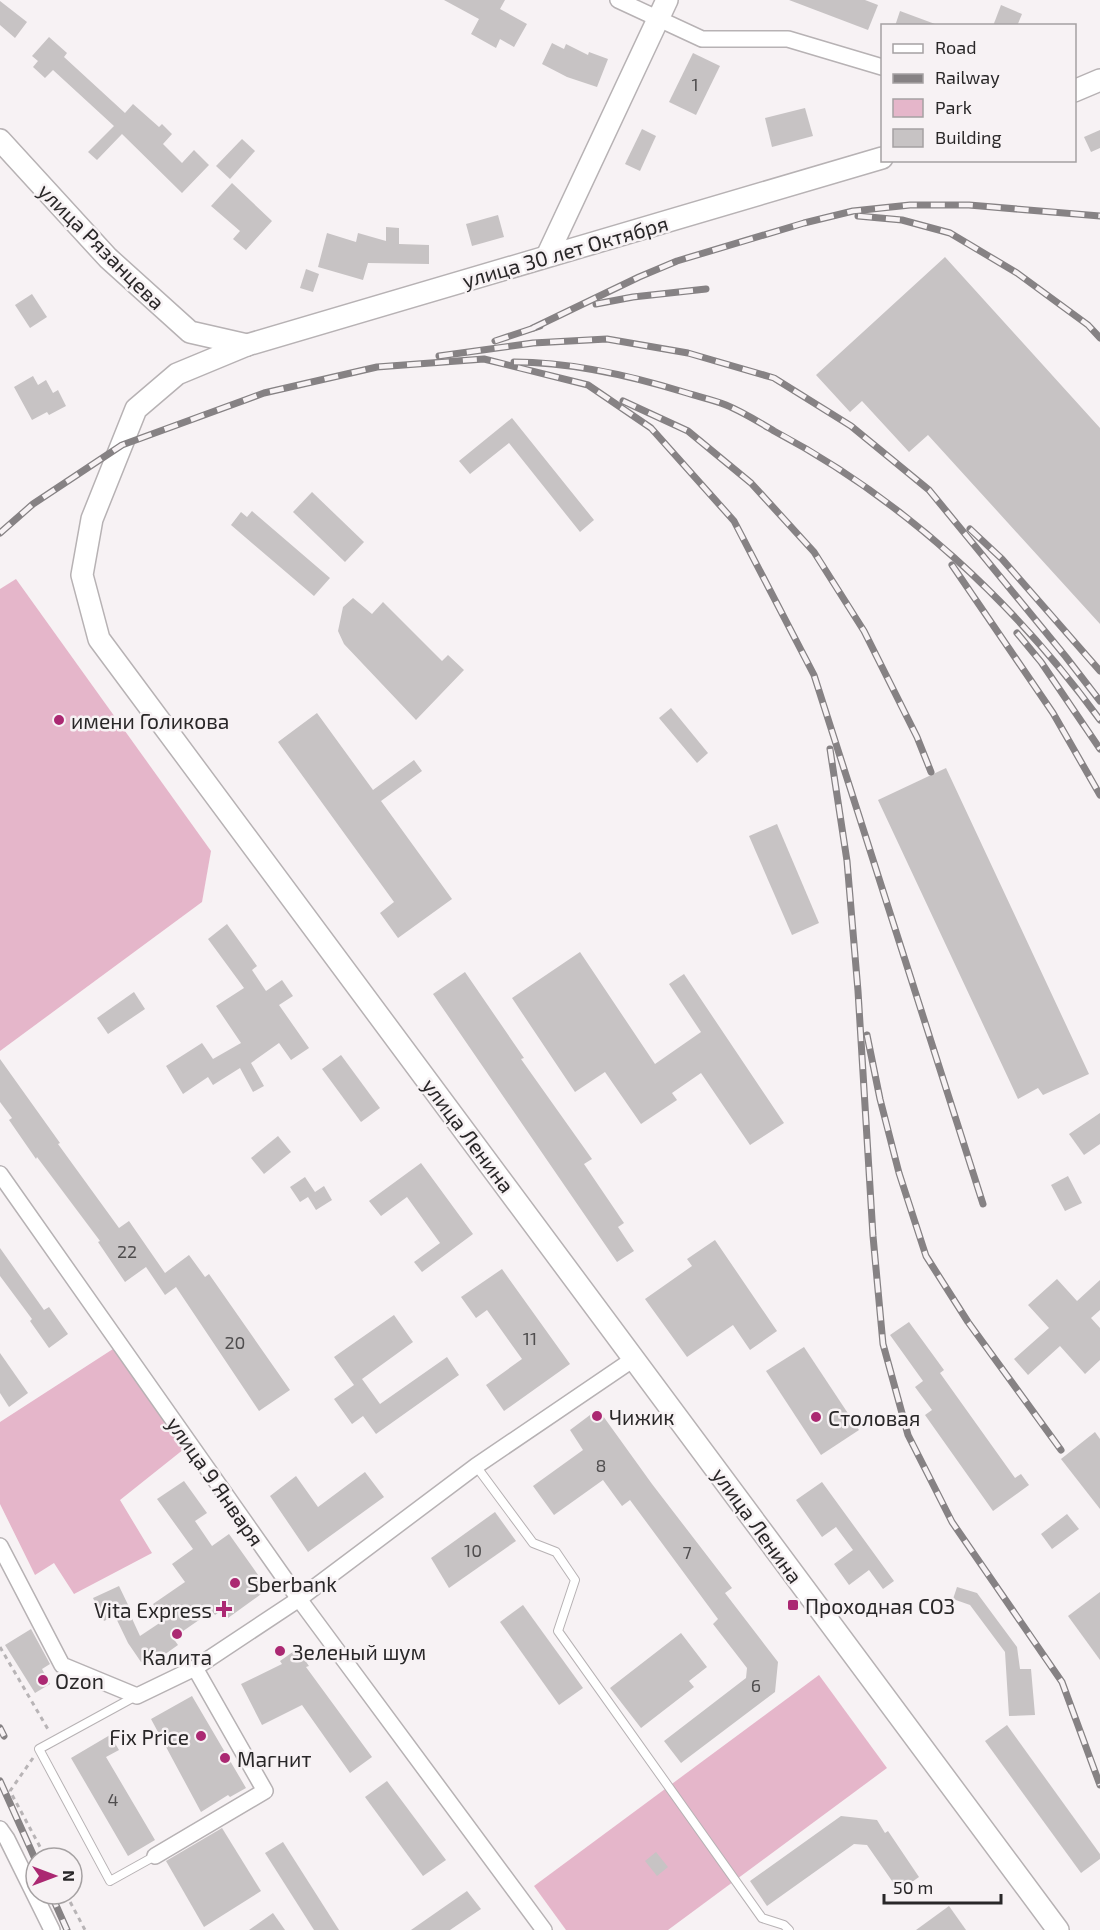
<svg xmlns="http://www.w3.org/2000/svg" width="1100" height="1930" font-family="'Exo 2',sans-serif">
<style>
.green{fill:#e5b6ca}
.building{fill:#c7c3c4}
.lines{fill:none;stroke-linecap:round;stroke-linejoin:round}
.lane-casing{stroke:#b7b2b4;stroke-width:10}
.street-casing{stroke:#b7b2b4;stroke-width:18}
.secondary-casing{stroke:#b7b2b4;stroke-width:24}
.path{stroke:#b8b4b6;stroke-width:3;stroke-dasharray:4.5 4.5;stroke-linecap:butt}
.lane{stroke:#fff;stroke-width:8}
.street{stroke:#fff;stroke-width:15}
.secondary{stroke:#fff;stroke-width:21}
.rail-casing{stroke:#868284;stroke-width:7}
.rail{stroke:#f7f2f4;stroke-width:4.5;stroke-dasharray:14;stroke-linecap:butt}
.poi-dot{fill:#ab2872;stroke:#f7f2f4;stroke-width:2}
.labels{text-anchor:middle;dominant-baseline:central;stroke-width:5;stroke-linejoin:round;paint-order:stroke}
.number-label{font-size:18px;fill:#504e4f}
.street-label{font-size:21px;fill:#292728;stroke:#f7f2f4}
.poi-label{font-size:21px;fill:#292728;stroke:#f7f2f4;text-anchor:start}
</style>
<rect width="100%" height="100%" fill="#f7f2f4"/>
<g class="green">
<path d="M16,579L211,851L202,902L0,1051V589Z"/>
<path d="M113,1349L184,1449L120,1500L152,1553L74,1594L54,1563L35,1575L0,1504V1422Z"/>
<path d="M819,1675L887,1768L668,1930H566L534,1886Z"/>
</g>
<g class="building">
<path d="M444,0H505L500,9L527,24L514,47L500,39L496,48L471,34L479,19Z"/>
<path d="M789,0H865L878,5L868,30Z"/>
<path d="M0,1L27,22L15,38L0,25Z"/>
<path d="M1001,5L1022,14L1017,26H993Z"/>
<path d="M900,11L935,24V26H895Z"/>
<path d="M49,37L67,53L64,57L125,113L133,104L159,127L162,124L172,134L163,144L182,163L194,150L209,165L182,193L122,134L97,160L88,152L114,126L53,70L45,78L33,67L38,61L32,56Z"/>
<path d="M552,43L564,49L566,44L588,55L589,52L608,59L597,87L567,77L542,64Z"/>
<path d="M693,53L720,66L696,115L669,102Z"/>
<path d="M805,108L813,136L772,147L765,118Z"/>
<path d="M642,129L656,136L640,171L625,164Z"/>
<path d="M1100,130V148L1091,152L1084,137Z"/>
<path d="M242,139L255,151L230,179L216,166Z"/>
<path d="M232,183L272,221L246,250L233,239L240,231L211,206Z"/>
<path d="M498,215L504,237L472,246L466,224Z"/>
<path d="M386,227L399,228V244L429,245V264L368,263L363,280L318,267L327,233L356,242L358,233L386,241Z"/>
<path d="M945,257L1100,428V624L928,435L909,452L862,401L850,412L816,375Z"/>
<path d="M306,269L319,274L313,292L300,288Z"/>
<path d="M32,294L47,317L30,328L15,305Z"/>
<path d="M33,376L38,385L46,380L53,393L58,390L66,406L49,415L47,412L32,420L14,387Z"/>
<path d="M512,418L594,520L580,532L509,443L470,474L459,461Z"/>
<path d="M312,492L364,542L345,562L293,512Z"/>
<path d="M252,511L330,578L314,596L231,525L241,512L247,517Z"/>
<path d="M353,598L372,614L383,602L442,661L448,655L464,670L416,720L344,644L338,631L343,607Z"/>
<path d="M671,708L708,753L697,763L659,718Z"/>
<path d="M317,713L373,790L414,760L422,771L381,801L452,899L398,938L380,913L394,902L278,742Z"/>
<path d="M946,768L1089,1074L1043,1095L1038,1088L1018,1099L878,800Z"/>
<path d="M777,824L819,923L792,935L749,836Z"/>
<path d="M227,924L257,966L252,970L266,991L282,980L293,996L279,1005L309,1048L291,1060L279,1043L251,1063L264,1086L253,1092L240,1068L213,1085L208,1077L183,1094L166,1066L202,1043L213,1059L241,1043L216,1006L244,988L208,939Z"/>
<path d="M580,952L655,1064L701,1032L669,984L684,974L784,1123L750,1145L701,1073L672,1093L677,1100L641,1124L605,1072L575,1092L512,998Z"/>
<path d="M465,972L524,1058L521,1059L592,1159L584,1164L624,1223L618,1227L634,1251L617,1262L433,994Z"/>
<path d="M134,992L145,1009L108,1034L97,1018Z"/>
<path d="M341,1055L380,1108L361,1122L322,1069Z"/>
<path d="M0,1059L60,1143L58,1144L119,1228L129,1221L165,1273L189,1255L205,1277L209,1274L290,1390L259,1411L176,1287L165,1295L146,1267L125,1282L98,1242L100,1241L37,1157L36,1159L9,1120L12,1118L0,1102Z"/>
<path d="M1100,1113V1144L1084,1155L1069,1134Z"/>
<path d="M278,1136L291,1152L264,1174L251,1158Z"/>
<path d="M421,1163L473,1234L422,1272L414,1262L440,1243L407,1197L381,1216L369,1201Z"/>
<path d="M1068,1176L1082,1203L1065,1211L1051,1185Z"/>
<path d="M305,1177L315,1192L324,1186L332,1200L316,1210L308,1197L300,1202L290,1187Z"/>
<path d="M715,1240L777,1331L750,1350L733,1325L687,1357L645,1299L692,1266L687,1259Z"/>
<path d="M0,1248L44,1310L49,1307L68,1334L49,1348L30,1321L32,1319L0,1276Z"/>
<path d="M502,1269L570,1364L504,1411L486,1385L522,1359L487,1310L476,1318L461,1297Z"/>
<path d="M1057,1279L1077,1301L1100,1280V1310L1091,1318L1100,1328V1360L1085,1374L1060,1346L1028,1375L1014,1359L1049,1328L1028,1305Z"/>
<path d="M394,1315L413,1342L362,1379L380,1404L447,1357L459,1375L376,1434L363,1416L352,1424L334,1399L354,1385L334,1357Z"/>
<path d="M909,1322L944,1370L940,1373L1015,1478L1021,1474L1029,1485L993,1511L925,1415L932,1410L915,1387L923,1381L890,1335Z"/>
<path d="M804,1347L859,1430L821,1455L766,1371Z"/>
<path d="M0,1353L28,1393L9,1407L0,1393Z"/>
<path d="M598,1409L652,1484L732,1588L725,1593L778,1662L775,1692L681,1763L664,1741L746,1678L747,1668L713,1624L718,1619L630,1500L622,1506L603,1480L554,1515L533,1486L583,1450L570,1430Z"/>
<path d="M1095,1432L1100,1439V1509L1061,1459Z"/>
<path d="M365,1472L384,1497L308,1552L270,1496L296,1476L318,1507Z"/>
<path d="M184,1481L207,1513L195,1521L212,1546L229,1534L268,1589L228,1618L222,1610L215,1615L212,1611L173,1638L178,1645L154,1662L147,1663L141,1662L128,1643L115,1616L104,1621L93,1598L119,1586L131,1611L129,1612L140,1636L164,1620L153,1604L185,1582L172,1564L193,1549L157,1499Z"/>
<path d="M822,1482L894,1581L883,1589L869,1570L849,1585L834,1564L853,1550L836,1527L822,1537L796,1500Z"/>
<path d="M495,1512L516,1541L449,1588L431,1558Z"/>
<path d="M1067,1514L1079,1529L1052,1549L1041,1534Z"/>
<path d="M957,1587L977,1593L1017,1647L1020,1669H1031L1035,1715L1009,1716L1005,1652L970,1605L953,1599Z"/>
<path d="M1100,1592V1660L1068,1616Z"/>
<path d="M523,1605L583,1688L559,1705L500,1622Z"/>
<path d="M31,1629L50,1664L42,1669L50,1684L35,1693L5,1645Z"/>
<path d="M681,1633L707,1667L689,1681L694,1687L641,1728L610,1688Z"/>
<path d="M297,1649L309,1666L306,1667L372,1757L350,1773L302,1705L262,1725L241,1684L282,1664L280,1661Z"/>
<path d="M192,1696L246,1788L230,1797L228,1795L201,1812L151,1719Z"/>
<path d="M1007,1725L1100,1854V1859L1081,1873L985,1741Z"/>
<path d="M110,1735L119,1750L106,1757L155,1840L128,1856L71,1758Z"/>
<path d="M387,1781L446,1860L423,1876L365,1797Z"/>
<path d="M841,1816L877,1820L885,1833L888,1831L919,1877L899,1891L867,1845L854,1844L767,1906L750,1881Z"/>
<path d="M222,1828L261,1891L204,1927L166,1861Z"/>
<path d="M283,1842L339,1930H314L265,1853Z"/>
<path d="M656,1852L668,1867L657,1876L645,1861Z"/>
<path d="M467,1891L481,1909L450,1930H411Z"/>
<path d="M949,1906L966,1930H916Z"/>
<path d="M273,1913L285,1930H249Z"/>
</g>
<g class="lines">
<defs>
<g id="lane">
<path d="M476,1466L533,1543L556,1552L575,1580L558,1631L762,1918L784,1925L789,1930"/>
<path d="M136,1696L39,1749L110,1881L155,1856"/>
</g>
<g id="street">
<path d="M618,0L702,39H788L882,67"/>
<path d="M0,1174L299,1599L544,1930"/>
<path d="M0,1546L62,1665L137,1696L195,1668L299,1599L476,1466L635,1358"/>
<path d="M0,1829L7,1839L52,1930"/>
<path d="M155,1856L265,1791L195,1668"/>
</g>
<g id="secondary">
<path d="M1074,91L1100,80"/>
<path d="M0,140L108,258L190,332L247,345"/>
<path d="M882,158L247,345L177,374L136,409L92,519L82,575L99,639L1058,1930"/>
<path d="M547,256L667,0"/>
</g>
</defs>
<use href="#lane" class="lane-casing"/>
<use href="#street" class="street-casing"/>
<use href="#secondary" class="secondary-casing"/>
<g class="path">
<path d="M0,1647L49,1731"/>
<path d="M33,1758L10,1791L46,1858"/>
<path d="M66,1894L85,1930"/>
</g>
<use href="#lane" class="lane"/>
<use href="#street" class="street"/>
<use href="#secondary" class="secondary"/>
<defs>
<g id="rail">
<path d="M858,216L902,220L950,233L1017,273L1088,325L1100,338"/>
<path d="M596,304L633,297L706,289"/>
<path d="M533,328L639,277L677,261L804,223L853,211L910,205H969L1100,216"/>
<path d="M495,341L540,326"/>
<path d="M439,356L533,343L607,339L688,353L774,378L851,426L929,490L1066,657L1100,701"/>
<path d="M514,362C573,362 632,376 687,393C700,397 714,400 726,405C743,412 759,422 774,431C903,499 1015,603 1100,720"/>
<path d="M623,401L688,431L751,483L814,552L864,631L917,737L931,772"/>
<path d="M970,529L1002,559L1100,671"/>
<path d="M0,533L33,504L122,445L264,393L377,367L484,359L588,385L651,428L734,521L814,675L983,1204"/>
<path d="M952,565L1053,713L1100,795"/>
<path d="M1017,633L1041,662L1100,749"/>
<path d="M830,749L847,861L858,991L873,1236L883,1344L908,1435L952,1522L1062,1682L1100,1785"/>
<path d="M867,1035L880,1099L899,1173L926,1256L968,1322L1061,1450"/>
<path d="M0,1728L4,1736"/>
<path d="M0,1781L36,1861"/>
<path d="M51,1894L67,1930"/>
</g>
</defs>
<use href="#rail" class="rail-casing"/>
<use href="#rail" class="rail"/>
</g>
<g class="poi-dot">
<circle cx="59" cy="720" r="6"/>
<circle cx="597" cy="1416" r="6"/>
<circle cx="816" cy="1417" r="6"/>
<circle cx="235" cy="1583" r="6"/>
<rect x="787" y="1599" width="12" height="12" rx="3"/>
<path d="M221 1600h6v6h6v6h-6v6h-6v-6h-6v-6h6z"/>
<circle cx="177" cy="1634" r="6"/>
<circle cx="280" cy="1651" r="6"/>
<circle cx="43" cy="1680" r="6"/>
<circle cx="201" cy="1736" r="6"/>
<circle cx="225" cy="1758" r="6"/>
</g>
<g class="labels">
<g class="number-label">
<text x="695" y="84">1</text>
<text x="127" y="1251">22</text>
<text x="530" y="1338">11</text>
<text x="235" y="1342">20</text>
<text x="601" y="1465">8</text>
<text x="473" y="1550">10</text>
<text x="687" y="1552">7</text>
<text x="756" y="1685">6</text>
<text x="113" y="1799">4</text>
</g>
<g class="street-label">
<text transform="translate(102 246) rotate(45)">улица Рязанцева</text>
<text transform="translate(565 251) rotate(-16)">улица 30 лет Октября</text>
<text transform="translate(469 1135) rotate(53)">улица Ленина</text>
<text transform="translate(216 1481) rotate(55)">улица 9 Января</text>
<text transform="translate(758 1525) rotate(54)">улица Ленина</text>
</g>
<g class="poi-label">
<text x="71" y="720">имени Голикова</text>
<text x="609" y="1416">Чижик</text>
<text x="828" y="1417">Столовая</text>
<text x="247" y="1583">Sberbank</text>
<text x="805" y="1605">Проходная СОЗ</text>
<text x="212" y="1609" text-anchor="end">Vita Express</text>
<text x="292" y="1651">Зеленый шум</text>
<text x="177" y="1656" text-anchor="middle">Калита</text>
<text x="55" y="1680">Ozon</text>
<text x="189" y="1736" text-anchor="end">Fix Price</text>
<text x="237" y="1758">Магнит</text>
</g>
</g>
<rect x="881" y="24" width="195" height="138" fill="#f7f2f4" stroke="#a5a1a2" stroke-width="1.5"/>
<rect x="893" y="44" width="30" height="9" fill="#ffffff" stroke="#a5a1a2" stroke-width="1.5"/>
<text x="935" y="54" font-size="18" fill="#292728">Road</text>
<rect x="893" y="74" width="30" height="9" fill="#868284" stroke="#a5a1a2" stroke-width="1.5"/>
<text x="935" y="84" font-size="18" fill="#292728">Railway</text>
<rect x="893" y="99" width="30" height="18" fill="#e5b6ca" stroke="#a5a1a2" stroke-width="1.5"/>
<text x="935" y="114" font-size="18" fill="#292728">Park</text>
<rect x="893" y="129" width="30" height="18" fill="#c7c3c4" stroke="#a5a1a2" stroke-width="1.5"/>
<text x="935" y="144" font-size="18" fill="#292728">Building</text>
<g transform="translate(54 1876) rotate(90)"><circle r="28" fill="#f7f2f4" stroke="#a5a1a2" stroke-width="1.5"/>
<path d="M0-4.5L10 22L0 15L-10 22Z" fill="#ab2872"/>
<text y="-9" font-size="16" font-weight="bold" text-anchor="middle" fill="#292728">N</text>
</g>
<path d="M884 1894v9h117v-9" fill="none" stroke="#292728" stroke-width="3"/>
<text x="893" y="1894" font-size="18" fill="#292728" stroke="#f7f2f4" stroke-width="4.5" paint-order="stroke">50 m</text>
</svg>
